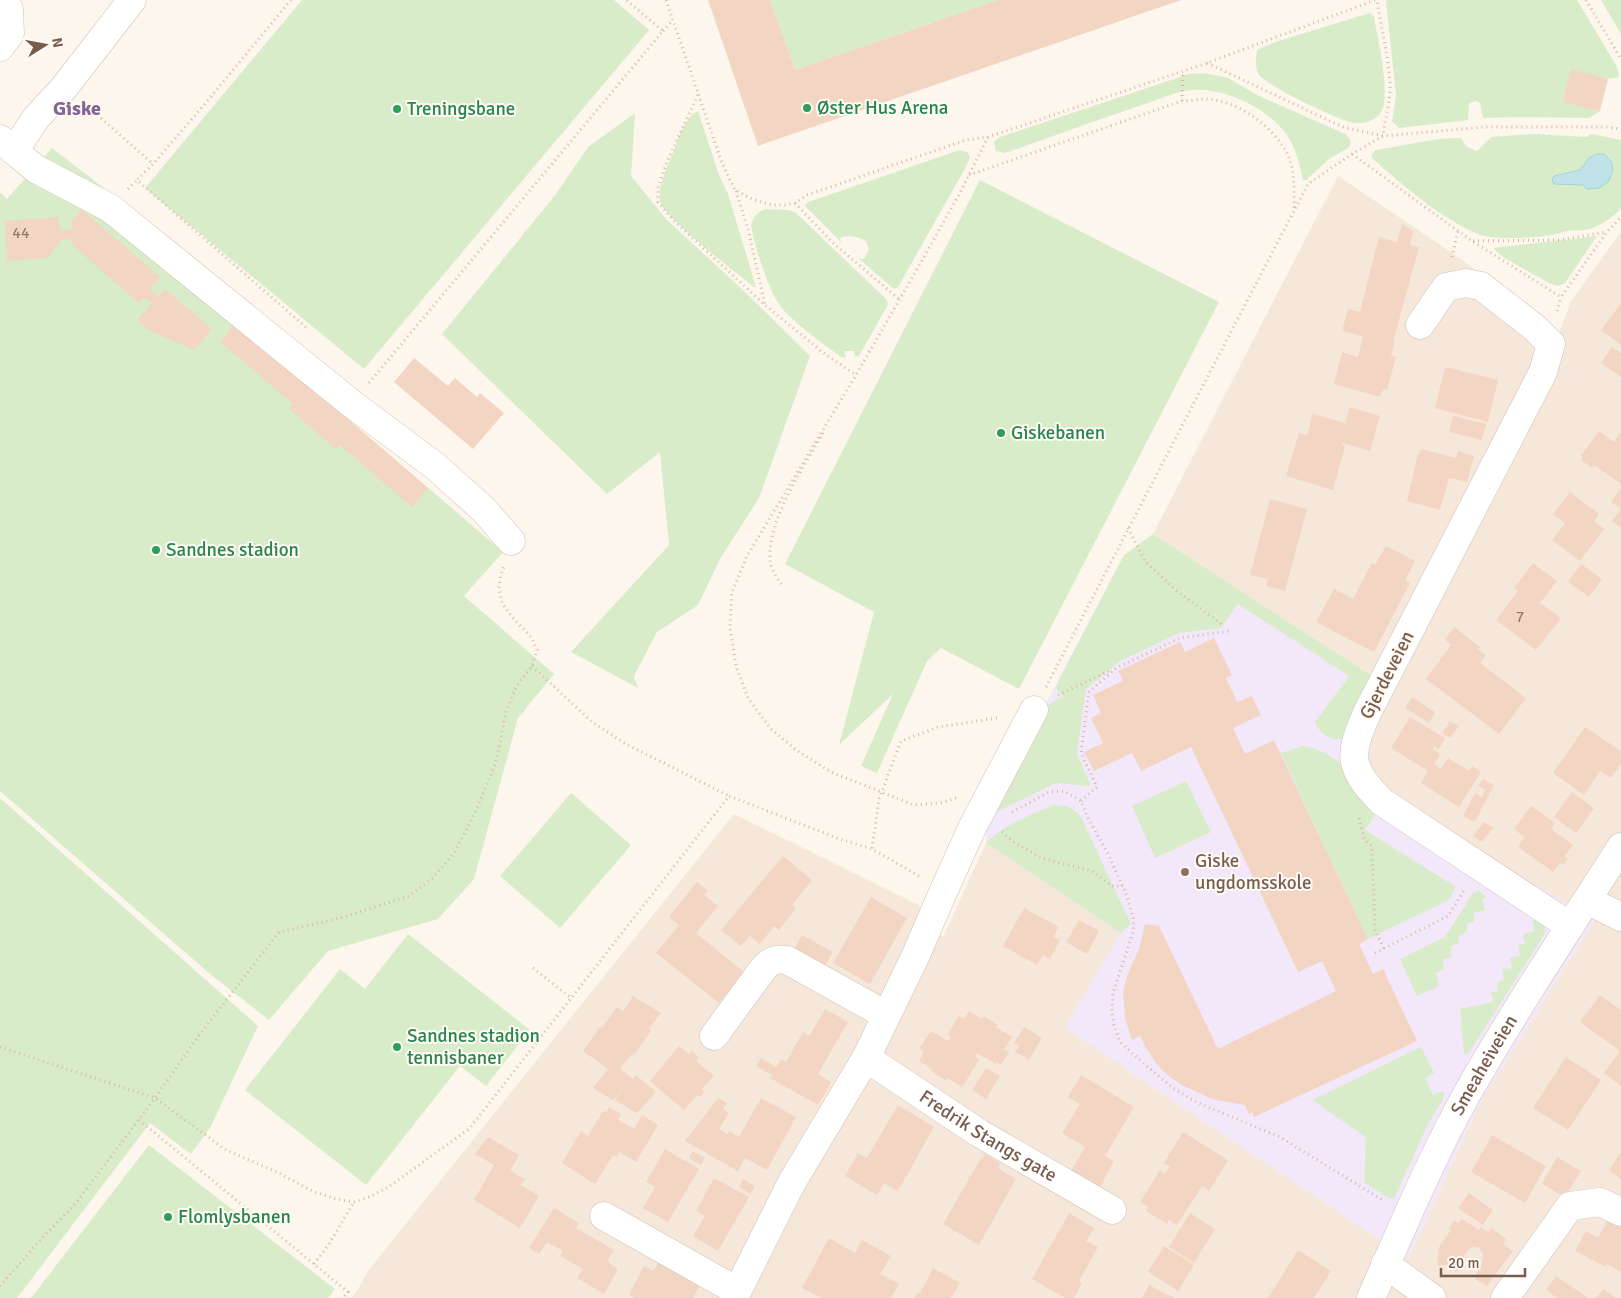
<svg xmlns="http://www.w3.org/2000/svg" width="1621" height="1298" font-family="Signika,sans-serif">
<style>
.residential{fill:#f5e8da}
.education{fill:#f3e8fa}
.green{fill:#d8ecc9;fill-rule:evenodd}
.water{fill:#bfe3e8;stroke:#a5d3da}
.building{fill:#f3d5c3}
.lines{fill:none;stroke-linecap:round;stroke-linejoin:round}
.minor-casing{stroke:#d1beb0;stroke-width:29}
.path{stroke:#d9b8a5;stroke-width:3;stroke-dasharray:1 4;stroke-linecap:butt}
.minor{stroke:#fff;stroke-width:28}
.leisure-dot{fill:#2e9e5b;stroke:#fffaf3;stroke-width:2}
.education-dot{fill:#8d6e63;stroke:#fffaf3;stroke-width:2}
.labels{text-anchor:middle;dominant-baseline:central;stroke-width:4;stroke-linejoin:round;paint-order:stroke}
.number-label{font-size:16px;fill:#987a6a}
.leisure-label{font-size:19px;fill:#27864d;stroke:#fffaf3;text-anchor:start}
.street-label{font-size:19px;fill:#7a5c4d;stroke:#fffaf3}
.education-label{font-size:19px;fill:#785e54;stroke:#fffaf3;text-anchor:start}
.neighbourhood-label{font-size:20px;font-weight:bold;fill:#846695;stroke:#fffaf3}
</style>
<rect width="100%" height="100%" fill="#fdf6ec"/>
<path class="residential" d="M1338,176L1461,259L1559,333L1571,301L1621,232V1298H351L358,1289L368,1271L734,814L919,905L943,937L986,843L1121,933L1066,1028L1408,1259L1479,1105L1413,811L1386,791L1365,763L1375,678L1153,534Z"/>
<path class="education" d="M1153,534L1375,678L1365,763L1372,776L1413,811L1595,920L1479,1105L1408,1259L1065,1028L1120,933L986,843V817L1124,555Z"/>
<g class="green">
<path d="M302,0H614L649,30L364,369L145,188Z"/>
<path d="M770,0H998L795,70Z"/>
<path d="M1386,0H1577L1617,67L1619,77L1608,79L1571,70L1562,101L1600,111L1589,118L1517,117L1483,118L1480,103L1476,101L1469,103L1468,120L1399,128L1392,121L1396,96Z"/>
<path d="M1601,0H1621V34Z"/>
<path d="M1370,13L1374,17C1378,40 1389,86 1383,108C1380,119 1366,124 1355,123C1341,122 1270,87 1260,76C1254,69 1256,58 1257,50L1275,42Z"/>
<path d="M1204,73L1228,78L1257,95L1345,134L1349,138L1351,142L1348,148L1329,159L1306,180H1303C1300,166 1297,153 1290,140C1274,111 1226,87 1193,90C1176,91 1158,100 1142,105C1096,120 1051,137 1005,153L996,151L994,142L1000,137L1189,74Z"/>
<path d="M698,111L719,175L728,194L756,287H754C738,274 663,217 660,201C658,185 668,165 674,150C679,137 685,117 698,111Z"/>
<path d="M635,113L631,176L666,219L743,290L810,356L759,498L720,559L698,605L657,632L635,674L634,678L638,688L571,652L669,545L660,452L607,494L442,334L556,194L588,147Z"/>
<path d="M1535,134L1586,137L1591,134L1621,140V208C1614,217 1601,225 1590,229C1583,231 1574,230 1567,231C1562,232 1557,234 1552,235C1533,238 1510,239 1491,237C1457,233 1396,180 1371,157L1375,150C1404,146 1431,138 1461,138L1467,147L1477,151L1491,137ZM1581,170L1583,185L1554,184V176Z"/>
<path d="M52,148L123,203L364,400L349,420L503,552L464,596L554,674L518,718L474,879L438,919L328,951L269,1020L210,974L0,791V192L7,199Z"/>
<path d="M960,150L967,152L970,157L967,165L898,287L894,289L858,258L864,259L869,249L866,241C858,237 851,235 842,237L840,239L842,243L805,206L808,202Z"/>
<path d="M980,180L1219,302L1019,689L941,648L927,661L877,773L861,766L893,694L839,745L874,612L785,564Z"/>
<path d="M766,209L788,210L795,212L886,299L888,304L885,310L859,356L855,357L854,351H844L846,358L841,357C824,344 787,319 777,301C767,284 754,245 751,225C754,216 757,212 766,209Z"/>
<path d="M1597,236L1565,283L1557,286L1549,283L1503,257L1493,248Z"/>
<path d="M1153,534L1375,678L1345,737C1334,744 1319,734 1315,722L1349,676L1238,604L1221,628L1179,633L1120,661L1086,689L1077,754L1091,786L1056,783L986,817L1042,709L1062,696L1056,688L1060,678L1124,555Z"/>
<path d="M1303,746C1338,750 1358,783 1379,808L1365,830L1456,887L1449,900L1368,939L1281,753Z"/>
<path d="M1186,781L1211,832L1155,858L1132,806Z"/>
<path d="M571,793L631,845L560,928L500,876Z"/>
<path d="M0,798L258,1026L210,1128L191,1154L150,1123L17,1298H0Z"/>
<path d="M1054,805L1068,806L1080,815L1131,924L1121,933L986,843C1004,825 1030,815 1054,805Z"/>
<path d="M1479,890L1486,897L1482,900L1485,910L1474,913V922L1467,924V932L1459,936V943L1451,946V957L1443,959L1444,969L1436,973L1439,986L1417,996L1400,959L1445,937L1473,893Z"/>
<path d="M1532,920H1537L1544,924L1545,931L1541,940L1468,1054H1464L1460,1009L1493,1002L1491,992L1498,991L1497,982L1504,980L1502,969L1512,968L1510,958L1520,956L1518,945L1525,944L1523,934L1534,931Z"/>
<path d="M408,934L530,1030L486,1086L460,1066L366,1185L245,1090L340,969L365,989Z"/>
<path d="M1421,1047L1434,1073L1425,1078L1433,1095L1443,1091L1444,1093L1442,1101L1427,1126L1394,1199L1388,1198L1364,1182L1366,1137L1312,1100Z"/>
<path d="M149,1145L335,1289L328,1298H31Z"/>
</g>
<path class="water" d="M1596,154H1604L1611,161L1613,169L1609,181L1599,188L1587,189L1583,185L1554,184L1552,180L1554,176L1580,170L1589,158Z"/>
<g class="building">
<path d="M708,0H770L795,70L998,0H1181L758,146Z"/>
<path d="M1571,69L1608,79L1600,111L1562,102Z"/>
<path d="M82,210L160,277L150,289L158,296L165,289L212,329L194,350L148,330L137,320L152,303L144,297L139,303L72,245V239L60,240V242L47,258L7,261L5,221L58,217L60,230L72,229L71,222Z"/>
<path d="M1402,224L1413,231L1410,245L1419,247L1393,342H1394L1391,356L1396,357L1387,390L1383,389L1380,397L1334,384L1342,352L1358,357L1363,336L1342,331L1348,309L1360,312L1379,237L1397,242Z"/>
<path d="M1621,303V345L1601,330Z"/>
<path d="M236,323L428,488L412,507L340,445L336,449L289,409L293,404L220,342Z"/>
<path d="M1612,347L1621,353V377L1601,363Z"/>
<path d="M414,358L448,386L455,378L477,397L480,393L504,413L473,449L394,382Z"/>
<path d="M1445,367L1498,380L1488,422L1435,408Z"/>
<path d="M1350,407L1380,416L1370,451L1343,443L1342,445L1345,446L1333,490L1286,476L1299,433L1307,435L1313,414L1345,423Z"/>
<path d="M1453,416L1486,424L1482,440L1449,432Z"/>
<path d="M1599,431L1614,442L1621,432V484L1594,465L1592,468L1581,460L1583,457L1581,456Z"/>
<path d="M1421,449L1456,458L1458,451L1474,456L1467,482L1449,478L1440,510L1407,501L1418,454L1420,453Z"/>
<path d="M1621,488V527L1612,521L1621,509L1611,502Z"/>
<path d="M1570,492L1599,514L1594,521L1604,529L1580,561L1552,540L1565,523L1553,514Z"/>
<path d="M1270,499L1307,509L1285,591L1266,586L1268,579L1250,575Z"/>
<path d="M1386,546L1415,561L1405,580L1410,583L1374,652L1316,622L1334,589L1353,599L1372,563L1375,565Z"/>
<path d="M1533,563L1557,581L1540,603L1561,618L1536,650L1496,620L1518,591L1514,588Z"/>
<path d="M1581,564L1602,579L1589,597L1568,582Z"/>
<path d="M1454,627L1480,647L1477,649L1486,655L1480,663L1526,698L1499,734L1426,679L1451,645L1445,639Z"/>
<path d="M1214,638L1232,675L1226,678L1237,702L1252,696L1261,715L1233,728L1245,754L1274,740L1368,939L1359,944L1373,974L1383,969L1417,1041L1254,1117L1252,1112L1249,1114L1245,1105L1212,1099L1182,1085L1167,1075L1156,1063L1146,1048L1140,1036L1132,1040L1125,1018L1123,991L1128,973L1139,949L1145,924L1159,926L1218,1049L1336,991L1322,961L1298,972L1191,747L1141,771L1132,753L1094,771L1084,752L1103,743L1091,718L1101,713L1093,695L1123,681L1118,671L1180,642L1185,652Z"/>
<path d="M1412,697L1435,712L1429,723L1405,708Z"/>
<path d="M1410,717L1445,738L1439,749L1434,746L1433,749L1440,754L1434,764L1441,769L1448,758L1469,771L1472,766L1481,772L1459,807L1421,783L1428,771L1391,748Z"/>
<path d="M1450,721L1459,726L1450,738L1442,733Z"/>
<path d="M1585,727L1621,751V764L1611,778L1600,771L1584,795L1553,773Z"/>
<path d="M1483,779L1494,785L1475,822L1463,816L1475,793L1482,797L1485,790L1478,786Z"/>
<path d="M1572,792L1594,808L1576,833L1554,817Z"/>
<path d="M1531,806L1555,823L1551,829L1573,845L1565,856L1568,859L1563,865L1560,863L1553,872L1518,847L1524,837L1514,829Z"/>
<path d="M1484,822L1493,828L1482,842L1473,836Z"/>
<path d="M783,856L812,880L792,905L796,909L779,930L774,926L760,944L750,936L741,946L721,930Z"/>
<path d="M697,882L708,891L704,895L718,906L696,933L744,972L719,1003L656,953L679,925L669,917Z"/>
<path d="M871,897L907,918L870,984L833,963Z"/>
<path d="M1024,908L1059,927L1053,937L1060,940L1050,959L1043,955L1037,965L1003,946Z"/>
<path d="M1079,920L1099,931L1087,954L1066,942Z"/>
<path d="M802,935L833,952L823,969L793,952Z"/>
<path d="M1600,995L1621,1010V1086L1604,1073L1620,1051L1580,1022Z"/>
<path d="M633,996L661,1013L649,1029L651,1031L634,1055L632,1054L620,1069L633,1079L636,1075L656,1092L637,1113L615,1100L625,1087L613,1100L593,1088L608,1069L583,1051L600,1027L602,1028L617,1007L623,1011Z"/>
<path d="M825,1009L848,1022L818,1074L831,1082L818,1105L770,1078L772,1075L756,1066L761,1058L776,1067L781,1059L786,1062L803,1032L809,1036Z"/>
<path d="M969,1011L982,1019L984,1016L998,1025L996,1027L1012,1037L1004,1050L1009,1052L1001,1065L997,1062L996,1064L977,1053L975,1057L979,1060L962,1087L947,1078L945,1080L931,1071L932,1069L919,1061L924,1052L919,1049L931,1031L948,1041L951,1037L947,1035L959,1016L964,1019Z"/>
<path d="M1024,1027L1042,1038L1029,1060L1015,1052L1019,1046L1014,1043Z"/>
<path d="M679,1046L689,1054L692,1051L699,1057L696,1061L714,1076L702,1089L705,1092L700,1097L697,1095L684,1110L650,1081Z"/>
<path d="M1566,1057L1601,1080L1568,1130L1533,1108Z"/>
<path d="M986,1068L1000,1076L986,1099L972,1090Z"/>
<path d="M1081,1075L1134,1107L1105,1156L1114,1161L1099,1189L1071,1171L1085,1147L1062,1133L1080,1104L1068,1097Z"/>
<path d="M718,1098L727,1103L723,1109L729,1113L719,1129L728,1134L729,1131L739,1137L761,1098L796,1117L767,1170L745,1158L738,1171L685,1141Z"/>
<path d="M898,1105L934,1127L898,1191L884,1183L877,1195L845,1176L858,1153L867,1158Z"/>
<path d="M609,1107L621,1114L618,1120L634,1129L642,1115L658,1125L636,1162L619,1152L617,1157L613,1155L595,1184L562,1163L581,1131L588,1136L603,1111L606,1112Z"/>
<path d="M1183,1132L1228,1160L1209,1191L1202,1186L1177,1225L1169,1220L1167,1224L1146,1211L1148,1207L1140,1202L1160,1170L1165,1174L1170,1167L1164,1163Z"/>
<path d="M1492,1135L1546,1166L1525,1203L1471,1172Z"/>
<path d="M488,1137L519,1155L510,1171L525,1179L521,1185L539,1196L520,1228L474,1200L494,1165L475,1154Z"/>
<path d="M665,1149L699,1169L668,1222L643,1208L655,1187L646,1182Z"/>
<path d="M693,1151L705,1158L701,1165L689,1158Z"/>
<path d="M1621,1152V1179L1609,1170Z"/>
<path d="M985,1154L1001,1164L998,1168L1016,1179L979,1245L943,1224L981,1158L982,1159Z"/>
<path d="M1557,1157L1581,1171L1565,1197L1542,1184Z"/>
<path d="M714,1178L749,1197L718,1251L693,1236L705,1216L696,1211Z"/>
<path d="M743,1179L755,1186L750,1194L739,1187Z"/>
<path d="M1469,1193L1493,1210L1483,1225L1458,1208Z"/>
<path d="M554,1208L579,1223L576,1228L614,1250L608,1260L610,1264L618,1269L604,1294L577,1278L583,1269L560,1256L563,1251L547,1242L539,1254L529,1248Z"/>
<path d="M1069,1213L1094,1228L1086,1241L1098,1247L1079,1281L1082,1283L1074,1298H1065L1032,1279Z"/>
<path d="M1190,1213L1215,1229L1194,1263L1169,1247Z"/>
<path d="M1462,1219L1479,1230L1480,1227L1488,1232L1491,1228L1506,1239L1503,1244L1513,1251L1487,1286L1475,1279L1477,1272L1482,1264L1483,1254L1478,1247H1471L1464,1256L1463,1265H1460V1270L1455,1272L1453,1266L1437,1265L1439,1247L1451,1230L1449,1229L1454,1221L1459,1223Z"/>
<path d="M1608,1220L1621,1227V1272L1607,1264L1606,1267L1575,1251L1586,1231L1598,1238Z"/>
<path d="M829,1238L855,1253L862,1240L891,1256L880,1274L899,1284L891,1298H821L802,1288Z"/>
<path d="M1164,1246L1194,1265L1178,1291L1148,1272Z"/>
<path d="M1298,1250L1331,1271L1314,1298H1268Z"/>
<path d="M660,1259L702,1281L693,1298H636L629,1295L644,1266L654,1271Z"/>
<path d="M933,1268L960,1283L951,1298H915L918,1292L920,1293Z"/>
<path d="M1556,1276L1588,1298H1557L1546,1290Z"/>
<path d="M1149,1285L1174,1298H1142Z"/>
<path d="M1603,1289L1613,1296L1616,1298H1596Z"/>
</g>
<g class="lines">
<defs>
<g id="minor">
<path d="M0,47L10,34L9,9"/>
<path d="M0,139L14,151L36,118L63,89L132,0"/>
<path d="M14,151L36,169L110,208L352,404L435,466L484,510L511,541"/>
<path d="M1420,325L1446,287L1466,283L1481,286L1535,328L1551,344L1543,372L1367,713C1348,756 1348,767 1382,802L1570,926"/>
<path d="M1587,900L1621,917"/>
<path d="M714,1036L763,969C770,961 776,958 787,960L886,1015"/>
<path id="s1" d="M866,1058L979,1133L1112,1210"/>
<path d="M604,1216L737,1291"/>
<path d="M1385,1264L1432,1298"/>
<path d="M734,1298L792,1182L866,1058L915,957L944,890L972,828L1034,710"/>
<path id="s2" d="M1371,1298C1402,1229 1431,1158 1468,1092C1516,1008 1569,928 1621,847"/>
<path d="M1505,1298L1570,1206L1600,1202L1621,1212"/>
</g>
</defs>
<use href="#minor" class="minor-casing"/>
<g class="path">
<path d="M291,0L204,105L153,164L137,180L308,329"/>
<path d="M666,0L722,163L735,190L752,199L772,205H785L795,203L807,195L966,140L988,137L1207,63L1375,0"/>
<path d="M1586,0L1621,59"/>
<path d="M663,31L673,20"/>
<path d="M1207,63L1343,127L1383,136C1385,118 1391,100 1390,82C1388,55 1381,27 1377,0"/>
<path d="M698,95L667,161L658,188V202L673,220L765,305L825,354L856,375"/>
<path d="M1182,101L1183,71"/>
<path d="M86,105L153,164"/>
<path d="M1352,154L1472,241L1561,297L1607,232L1621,217"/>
<path d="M969,175L1182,101C1190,101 1198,99 1205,99C1238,100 1273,126 1288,155C1295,170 1294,191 1294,208"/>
<path d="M128,189L137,180"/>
<path d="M736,191L749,233L765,305"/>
<path d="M795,203L832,242L899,299"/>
<path d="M1473,241L1558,240L1607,232"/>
<path d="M1452,257L1458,231"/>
<path d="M1557,311L1561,297"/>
<path d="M369,383L663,31L626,0"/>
<path d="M1128,528L1145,561L1177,591L1223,625"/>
<path d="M781,584C777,577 770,567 770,560C767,520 805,465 825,430"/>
<path d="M532,666L591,721L624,743L729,796"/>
<path d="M1046,687L1308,184L1352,154L1383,136L1484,127H1605L1621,129"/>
<path d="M1058,695L1111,670"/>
<path d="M956,798L940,803L914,805L831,772L796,750L771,729L748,698L736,666L730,627L732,592L747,556L856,375L920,264L962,189L988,137"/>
<path d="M1081,801L1097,787L1081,753L1089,692L1116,668L1180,638L1229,631"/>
<path d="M1012,812L1049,792L1064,791L1081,801L1087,816L1108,854L1126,894L1134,920L1133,932L1113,993L1112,1011L1114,1025L1120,1042L1150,1069L1173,1088L1196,1102L1280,1137L1384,1201"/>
<path d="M1359,818L1364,838L1372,847L1375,930L1384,949"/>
<path d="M1002,832L1014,842L1041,858L1092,871L1112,886H1123"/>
<path d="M919,876L872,849L879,799L901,741L938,727L997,718"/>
<path d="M1375,953L1448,916L1465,889"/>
<path d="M533,968L571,998"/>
<path d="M0,1047L155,1098L226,1150L281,1174L312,1191L336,1199L354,1202L369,1197L387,1188L469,1129L729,796L837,838L872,849"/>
<path d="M139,1120L348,1292L343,1298"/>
<path d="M314,1264L329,1244L354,1202"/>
<path d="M0,1286L43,1237L76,1203L155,1098L197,1038L279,932L340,918L409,896L433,878L454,853L475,813L496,762L506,712L516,687L532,666L537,650L531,637L512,617L502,603L499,588L501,574L504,567"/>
</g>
<use href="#minor" class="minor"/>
</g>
<g class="leisure-dot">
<circle cx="807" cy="108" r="5"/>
<circle cx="397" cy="109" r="5"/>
<circle cx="1001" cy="433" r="5"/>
<circle cx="156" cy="550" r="5"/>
<circle cx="397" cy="1047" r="5"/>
<circle cx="168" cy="1217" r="5"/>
</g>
<circle class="education-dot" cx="1185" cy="872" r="5"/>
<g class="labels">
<g class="number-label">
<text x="21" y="233">44</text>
<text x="1520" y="617">7</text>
</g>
<g class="leisure-label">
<text x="817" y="108">Øster Hus Arena</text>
<text x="407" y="109">Treningsbane</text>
<text x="1011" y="433">Giskebanen</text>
<text x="166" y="550">Sandnes stadion</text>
<text x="407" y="1036">Sandnes stadion<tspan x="407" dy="22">tennisbaner</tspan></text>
<text x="178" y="1217">Flomlysbanen</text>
</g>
<g class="street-label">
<text transform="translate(1387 675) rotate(-63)">Gjerdeveien</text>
<text stroke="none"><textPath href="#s2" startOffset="259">Smeaheiveien</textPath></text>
<text stroke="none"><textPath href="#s1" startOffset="145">Fredrik Stangs gate</textPath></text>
</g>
<g class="education-label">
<text x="1195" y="861">Giske<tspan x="1195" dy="22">ungdomsskole</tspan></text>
</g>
<g class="neighbourhood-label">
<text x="77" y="108">Giske</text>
</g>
</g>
<g transform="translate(45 45) rotate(79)" stroke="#fffaf3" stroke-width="4" paint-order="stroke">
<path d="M0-4L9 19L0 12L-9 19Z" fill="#7a5c4d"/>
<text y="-8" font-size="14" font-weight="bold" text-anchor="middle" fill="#7a5c4d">N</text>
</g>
<path d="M1441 1268v8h84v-8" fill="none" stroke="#7a5c4d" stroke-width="2.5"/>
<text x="1448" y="1268" font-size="15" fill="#7a5c4d" stroke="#fffaf3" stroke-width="4" paint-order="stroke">20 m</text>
</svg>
